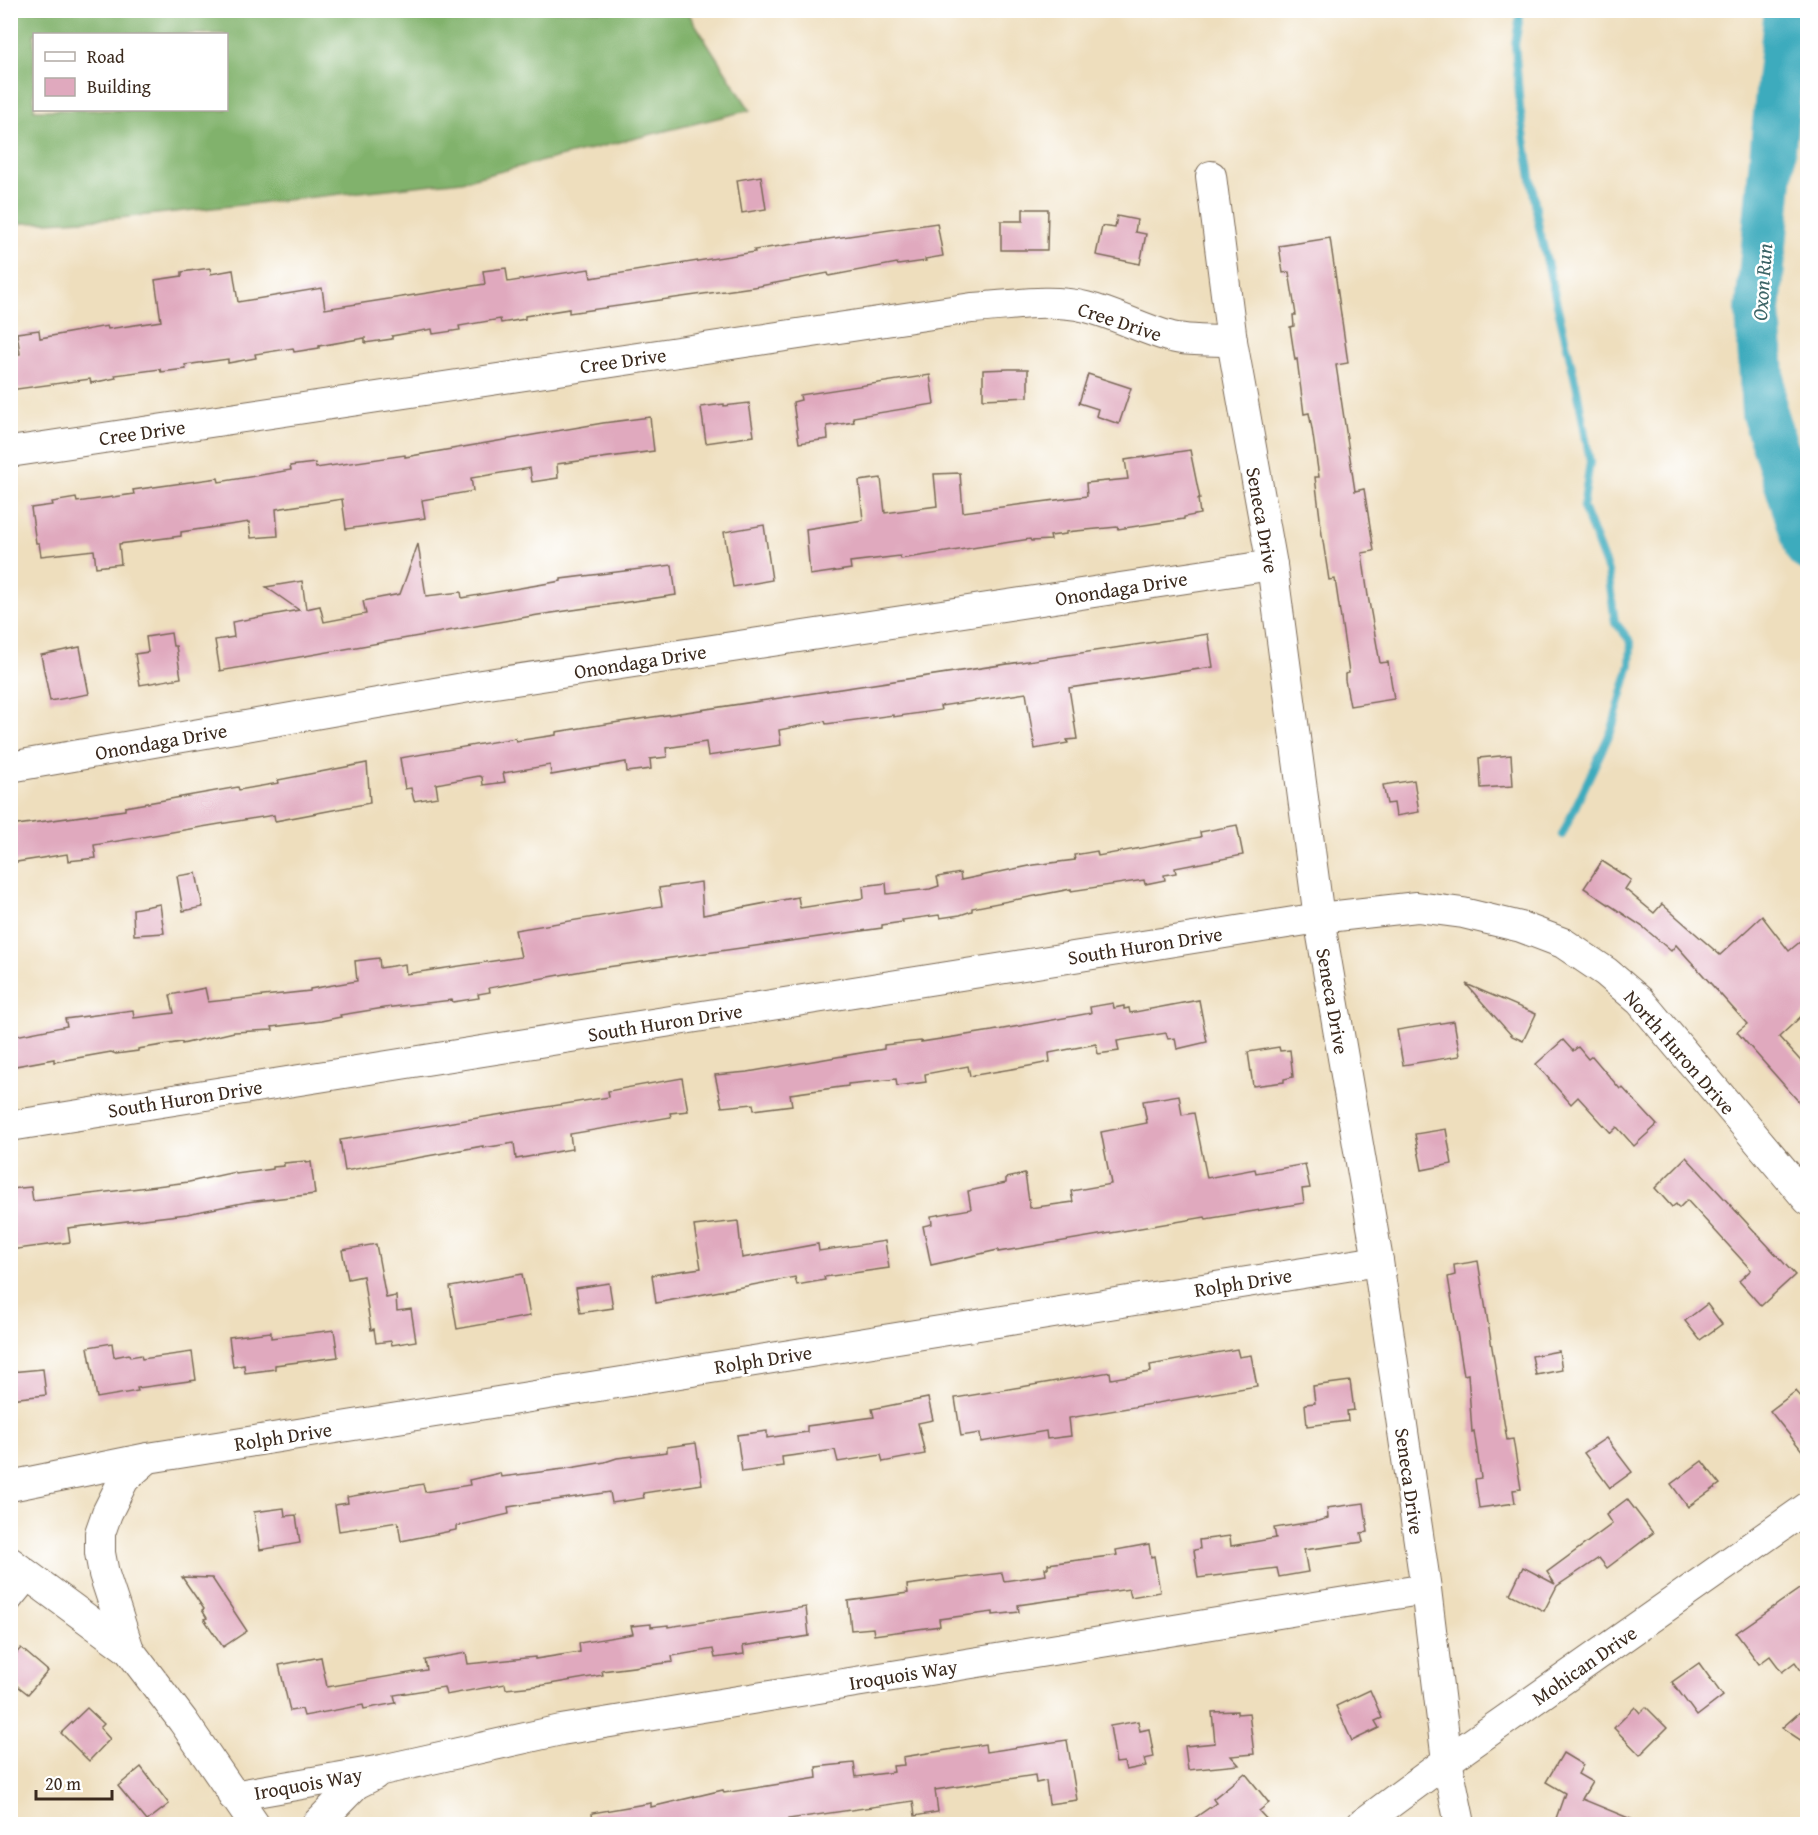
<svg xmlns="http://www.w3.org/2000/svg" width="1818" height="1835" font-family="'Gentium Book Plus',serif">
<style>
.forest{fill:#81b26c;stroke:#5e6e45;stroke-width:1.5;fill-rule:evenodd}
.lines{fill:none;stroke-linecap:round;stroke-linejoin:round}
.stream{stroke:#3eabbd;stroke-width:8}
.river{stroke:#3eabbd;stroke-width:46}
.building{fill:#e0a9be}
.lane-casing{stroke:#7a6956;stroke-width:17}
.street-casing{stroke:#7a6956;stroke-width:32}
.lane{stroke:#fff;stroke-width:15}
.street{stroke:#fff;stroke-width:30}
.labels{text-anchor:middle;dominant-baseline:central;stroke-width:5;stroke-linejoin:round;paint-order:stroke}
.street-label{font-size:20px;fill:#3b2a1e;stroke:#fff}
.water-label{font-size:21px;font-style:italic;fill:#3c6466;stroke:#fff}
</style>
<rect width="100%" height="100%" fill="#fff"/>
<filter id="ink" filterUnits="userSpaceOnUse"><feTurbulence type="fractalNoise" baseFrequency=".0167" numOctaves="2"/><feDisplacementMap in="SourceGraphic" scale="12" xChannelSelector="R" yChannelSelector="G"/><feConvolveMatrix kernelMatrix="1 2 1 2 8 2 1 2 1" color-interpolation-filters="sRGB"/></filter>
<filter id="wash" filterUnits="userSpaceOnUse"><feTurbulence type="fractalNoise" baseFrequency=".008" numOctaves="4" result="noise"/><feDisplacementMap in="SourceGraphic" scale="24" xChannelSelector="R" yChannelSelector="G"/><feGaussianBlur stdDeviation="1.35" result="paint"/><feColorMatrix in="noise" values="0 0 0 0 0 0 0 0 0 0 0 0 0 0 0 0 0 1.4 0 .05"/><feComposite in="paint" operator="in"/></filter>
<g filter="url(#wash)">
<rect width="100%" height="100%" fill="#eedebd"/>
<path class="forest" d="M11,10L687,11L750,110L462,181L119,218L11,224ZM34,34H226V110H34Z"/>
<g class="lines">
<path class="stream" d="M1521,10L1515,44L1520,108L1539,228L1577,389L1590,462L1583,507L1608,571L1615,622L1631,642L1630,665L1612,729L1562,835"/>
<path class="river" d="M1787,10L1779,82L1758,310L1764,413L1808,548"/>
</g>
<g id="blocks">
<g class="building">
<path d="M761,176L766,209L742,213L737,180Z"/>
<path d="M1023,209H1048L1047,250H1001V221H1023Z"/>
<path d="M1117,216L1137,220L1135,232L1146,234L1140,264L1096,255L1102,226L1115,228Z"/>
<path d="M937,223L943,256L925,259L926,261L898,265L897,263L829,276L828,273L760,286L569,313V309L525,316V319L501,323L500,319L459,326L460,330L433,334L432,329L392,336V339L365,343V338L319,346V348L294,352L293,348L255,354L256,358L228,363V359L185,365L186,369L161,372L160,369L115,375L116,378L91,383L90,379L10,390V356L20,354L17,333L39,330L40,338L107,326L108,329L161,321L155,280L182,276V272L210,268L211,274L233,270L238,302L322,288L325,309L485,284L483,271L506,268L508,282L589,269L591,278L755,252L754,250Z"/>
<path d="M1330,238L1348,363L1336,365L1355,491L1364,489L1374,551L1362,553L1368,596L1380,663L1388,662L1394,699L1350,706L1345,680V674L1349,673L1335,579L1329,580L1322,535L1315,477H1319L1312,429L1309,413L1304,414L1297,359L1295,360L1290,327L1294,326L1293,315H1296L1289,272L1283,273L1279,246Z"/>
<path d="M1009,369H1028V397L983,399V370Z"/>
<path d="M1088,374L1131,388L1119,424L1096,416L1098,409L1079,403Z"/>
<path d="M930,375L934,404L853,417L854,422L827,426L828,439L799,443L793,402L801,400L800,395Z"/>
<path d="M749,403L754,436L706,443L701,407L724,404V406Z"/>
<path d="M650,417L654,451L557,464L558,478L532,482L530,468L471,478L473,491L422,500L425,518L346,529L342,499L276,509L278,536L251,538L249,522L181,532V536L119,544L121,564L96,567L94,550L41,556L39,543H36L31,508L53,505L52,502L76,498L77,502L134,494L133,490L218,478L219,482L291,470L290,466L315,463L316,468L405,455V457L603,423Z"/>
<path d="M1190,450L1200,499H1198L1200,514L1184,517V519L1118,529L1117,527L1066,532V534L1050,536L1051,540L1031,541L1030,539L901,559L900,556L850,562L851,569L810,575L806,529L863,520L859,481L881,478L885,513L937,506L934,474L960,473L963,512L1087,496L1086,483L1128,479L1125,460Z"/>
<path d="M764,525L772,580L733,587L724,532Z"/>
<path d="M418,544L426,596L461,592L462,598L561,581V579L672,565L676,595L538,615L220,671L215,640L234,637L232,622L299,610L266,587L302,581L306,609L320,606L324,622L366,614L363,601L400,594Z"/>
<path d="M171,633L173,646H176L181,678L140,685L135,654L148,652L146,637Z"/>
<path d="M1208,634L1213,667L1069,688L1077,739L1067,740L1068,743L1035,749L1026,693L940,706L941,710L893,717V715L826,724L825,721L779,730L781,745L708,756L706,742L666,748L667,757L650,759L651,769L627,772L626,762L551,775L550,765L503,773L505,782L483,785L482,777L479,776L436,784L438,797L414,801L411,788L405,789L400,758L515,738L516,741L556,735V732L593,726Z"/>
<path d="M80,647L89,694L50,701L41,655Z"/>
<path d="M1511,755L1513,786L1481,788L1479,758Z"/>
<path d="M367,763L370,803L275,821L274,815L94,845L96,858L68,861L67,854L10,863V826L125,810V807L238,787L239,790L279,783L278,780Z"/>
<path d="M1414,780L1419,812L1396,816L1394,803L1387,804L1383,785Z"/>
<path d="M1237,825L1243,855L1175,868L1176,873L1164,875L1165,880L1145,884L1144,880L1071,891V889L972,908V911L960,915L940,918L939,915L902,920L903,922L882,925V928L593,969L489,988L490,992L478,994L479,998L453,1002L452,1000L384,1008L340,1015L341,1017L321,1021L272,1027L273,1030L234,1032L182,1044V1042L138,1049V1051L116,1054L111,1052L54,1062V1059L10,1067V1037L67,1026L65,1019L133,1010L134,1018L174,1013L170,995L205,988L208,1002L310,991V989L357,981L355,961L379,958L380,968L405,964L406,974L521,957L515,930L662,906L659,888L701,882L703,915L798,897L800,908L864,898L863,886L886,883L887,894L930,889L939,886L937,877L960,873L961,880L1034,865L1075,860L1074,855L1097,851L1098,856L1201,837L1200,832Z"/>
<path d="M1602,861L1631,880L1625,889L1654,913L1662,904L1720,955L1762,916L1789,951L1808,935V1010L1779,1037L1808,1069V1112L1737,1032L1747,1024L1676,945L1671,951L1643,927L1584,888Z"/>
<path d="M196,873L203,907L183,911L177,876Z"/>
<path d="M160,904L164,933L134,935L133,909Z"/>
<path d="M1466,984L1536,1014L1523,1041L1512,1036Z"/>
<path d="M1199,1000L1207,1042L1177,1049L1175,1038L1168,1039L1166,1033L1117,1041L1119,1051L1098,1054L1096,1044L1049,1053L1050,1062L1029,1066L970,1076L968,1066L925,1074L926,1082L897,1086L896,1079L848,1084V1086L790,1094L792,1105L754,1110L753,1104L722,1107L715,1075L748,1072L884,1049V1045L921,1041V1042L992,1031L1091,1013L1090,1007L1113,1003L1114,1008L1124,1006V1009L1129,1008L1130,1013Z"/>
<path d="M1454,1021L1460,1056L1403,1065L1397,1030Z"/>
<path d="M1563,1040L1573,1051L1578,1047L1588,1059L1592,1056L1620,1089L1622,1087L1657,1125L1634,1146L1617,1127L1611,1133L1578,1097L1571,1104L1536,1064Z"/>
<path d="M1279,1047L1280,1051L1290,1050L1293,1077L1284,1079V1082L1253,1086L1248,1052Z"/>
<path d="M682,1078L688,1111L670,1113L671,1117L570,1134L572,1149L516,1159L514,1143L483,1148V1146L345,1171L340,1140L609,1097L608,1091Z"/>
<path d="M1179,1095L1182,1115L1194,1113L1207,1178L1255,1169L1256,1173L1305,1164L1310,1188L1302,1189L1304,1203L1206,1219L1205,1217L998,1252V1250L931,1265L923,1226L932,1224L931,1216L971,1209L968,1191L1006,1183V1178L1025,1174L1030,1208L1073,1202L1071,1191L1111,1184L1101,1132L1147,1123L1143,1101Z"/>
<path d="M1446,1129L1452,1164L1422,1170L1415,1134Z"/>
<path d="M1686,1157L1795,1275L1761,1306L1739,1281L1751,1270L1687,1200L1679,1208L1676,1204L1672,1207L1655,1188Z"/>
<path d="M306,1161V1163L311,1162L315,1194L247,1202L187,1214L68,1228L70,1242L10,1250V1189L31,1187L33,1201L189,1182L235,1172L236,1174L273,1169V1167L284,1166V1163Z"/>
<path d="M738,1221L742,1258L818,1244L819,1251L885,1241L889,1268L824,1277L825,1280L797,1285L795,1277L656,1303L652,1275L701,1268L694,1226Z"/>
<path d="M376,1244L386,1298L396,1296L397,1311L411,1309L416,1341L392,1345L391,1341L376,1343L374,1329L371,1330L363,1276L348,1279L342,1250Z"/>
<path d="M1478,1261L1507,1440L1513,1439L1521,1489L1513,1490L1515,1503L1479,1508L1475,1479L1481,1478L1474,1431L1472,1432L1468,1374L1464,1375L1448,1277L1455,1275L1454,1265Z"/>
<path d="M522,1274L530,1316L457,1329L450,1287Z"/>
<path d="M609,1283L613,1308L580,1313L576,1288Z"/>
<path d="M1707,1304L1722,1324L1700,1340L1685,1321Z"/>
<path d="M334,1330L338,1357L275,1365V1369L245,1373L244,1365L233,1367L229,1337L271,1332V1338Z"/>
<path d="M112,1343L114,1357L129,1354L130,1357L141,1355L142,1359L192,1352L196,1380L137,1388L138,1391L97,1398L88,1347Z"/>
<path d="M1237,1349L1239,1357L1251,1355L1257,1386L1069,1418L1071,1436L1047,1439L1046,1431L981,1442L980,1433L961,1436L955,1398L1110,1372L1111,1379L1151,1372L1150,1365Z"/>
<path d="M1559,1351L1562,1370L1536,1375L1532,1356Z"/>
<path d="M43,1369L46,1395L10,1399V1372Z"/>
<path d="M1350,1381L1354,1410L1347,1411L1348,1421L1307,1426L1305,1404L1315,1403L1313,1386Z"/>
<path d="M1796,1391L1808,1405V1458L1770,1411Z"/>
<path d="M928,1398L933,1420L918,1423L925,1454L883,1462L881,1455L838,1462L835,1450L782,1457L783,1466L742,1472L737,1435L767,1431V1438L807,1432V1426L874,1417L872,1409Z"/>
<path d="M1606,1438L1632,1472L1610,1488L1584,1453Z"/>
<path d="M696,1443L702,1484L643,1493L644,1498L612,1503L610,1492L508,1507L509,1514L456,1526V1530L401,1541L398,1522L339,1531L335,1505L348,1503L347,1497L423,1484L425,1492L470,1485L469,1480L500,1473L501,1477L564,1469L605,1462L617,1458L667,1452V1447Z"/>
<path d="M1702,1461L1720,1484L1688,1507L1671,1484Z"/>
<path d="M1627,1499L1653,1533L1607,1568L1599,1558L1557,1586L1544,1611L1510,1594L1523,1567L1555,1584L1547,1572L1612,1524L1606,1515Z"/>
<path d="M1364,1503L1368,1532L1361,1533L1363,1542L1304,1550L1308,1572L1279,1577L1277,1568L1198,1578L1194,1550L1200,1549L1199,1540L1230,1536L1231,1546L1276,1538L1274,1528L1318,1521L1328,1518L1327,1508Z"/>
<path d="M284,1508L285,1516L296,1515L300,1543L260,1550L254,1512Z"/>
<path d="M1149,1544L1151,1557L1154,1556L1160,1592L1131,1597L1129,1589L1018,1605L1019,1612L993,1615V1612L939,1619L940,1626L874,1635L873,1628L851,1630L848,1601L908,1593L907,1585L945,1580L1002,1573L1004,1581L1046,1575L1045,1568H1048V1564L1117,1555L1116,1550Z"/>
<path d="M182,1577L212,1578L247,1631L223,1647L204,1619L207,1618L202,1610L204,1609Z"/>
<path d="M1808,1583V1680L1795,1662L1782,1672L1770,1656L1759,1664L1736,1633Z"/>
<path d="M806,1607L809,1636L743,1646L744,1654L715,1658L713,1649L672,1656L673,1662L602,1671L603,1675L544,1685L506,1689L505,1684L446,1695L444,1687L394,1695L396,1703L364,1709L363,1705L304,1716L302,1709L290,1711L279,1665L321,1657L327,1687L427,1670L425,1660L466,1653L468,1664L535,1657V1659L580,1652L579,1643L633,1634L631,1626L651,1624V1627L668,1625V1627Z"/>
<path d="M21,1648L48,1671L28,1694L10,1680V1660Z"/>
<path d="M1699,1663L1723,1696L1697,1716L1672,1682Z"/>
<path d="M1370,1690L1382,1718L1375,1721L1379,1728L1352,1741L1336,1706Z"/>
<path d="M1808,1705V1745L1782,1728Z"/>
<path d="M1635,1707L1640,1713L1646,1707L1667,1728L1640,1755L1614,1728Z"/>
<path d="M87,1708L104,1724L100,1728L110,1739L89,1761L61,1733Z"/>
<path d="M1237,1711V1714L1249,1713L1254,1754L1231,1756L1239,1765L1188,1770L1185,1746L1215,1743L1212,1712Z"/>
<path d="M1138,1721L1140,1731L1149,1729L1154,1757L1144,1759L1146,1766L1126,1770L1124,1762L1116,1763L1110,1726Z"/>
<path d="M1067,1740L1077,1800L1049,1804L1046,1781L1036,1783L1035,1775L935,1790L938,1812L915,1816L913,1801L788,1819L789,1823L777,1824H593L592,1813L651,1803V1807L723,1790L724,1793L817,1778L816,1767L854,1763L856,1777L894,1772L893,1766L904,1765L903,1757L985,1744L986,1752Z"/>
<path d="M1563,1753L1583,1765L1578,1774L1592,1782L1582,1799L1643,1824H1554L1565,1793L1546,1782Z"/>
<path d="M141,1767L169,1804L147,1821L118,1786Z"/>
<path d="M1245,1773L1269,1803L1259,1811L1271,1824H1186L1216,1803L1213,1799Z"/>
</g>
</g>
</g>
<g filter="url(#ink)">
<use href="#blocks" fill-opacity="0" stroke="#7a6956" stroke-width="1.5"/>
<g class="lines">
<defs>
<path id="lane" d="M10,1607L33,1579"/>
<g id="street">
<path d="M1211,176L1232,341L1272,565L1319,918L1378,1261L1426,1589L1447,1761L1460,1824"/>
<path d="M10,452L972,308C1009,306 1050,298 1086,307C1115,314 1140,328 1168,336C1188,342 1211,340 1232,341"/>
<path d="M10,767L475,686L1272,565"/>
<path d="M10,1126L1319,918L1417,907L1463,913L1521,927L1563,943L1606,972L1640,1001L1808,1200"/>
<path d="M10,1486L148,1458L1378,1261"/>
<path d="M10,1562L129,1650L183,1721L254,1824"/>
<path d="M129,1650L104,1574L100,1553V1533L107,1513L124,1479L148,1458"/>
<path d="M233,1796L382,1770L561,1730L1426,1589"/>
<path d="M317,1824L356,1784L374,1775"/>
<path d="M1362,1824L1447,1761L1808,1507"/>
</g>
</defs>
<use href="#lane" class="lane-casing"/>
<use href="#street" class="street-casing"/>
<use href="#lane" class="lane"/>
<use href="#street" class="street"/>
</g>
</g>
<g class="labels">
<g class="street-label">
<text transform="translate(1120 321) rotate(18)">Cree Drive</text>
<text transform="translate(623 360) rotate(-8)">Cree Drive</text>
<text transform="translate(142 432) rotate(-8)">Cree Drive</text>
<text transform="translate(1263 520) rotate(80)">Seneca Drive</text>
<text transform="translate(1121 588) rotate(-9)">Onondaga Drive</text>
<text transform="translate(640 661) rotate(-9)">Onondaga Drive</text>
<text transform="translate(161 741) rotate(-10)">Onondaga Drive</text>
<text transform="translate(1145 945) rotate(-9)">South Huron Drive</text>
<text transform="translate(1333 1001) rotate(80)">Seneca Drive</text>
<text transform="translate(665 1022) rotate(-9)">South Huron Drive</text>
<text transform="translate(1680 1052) rotate(49)">North Huron Drive</text>
<text transform="translate(185 1098) rotate(-9)">South Huron Drive</text>
<text transform="translate(1243 1282) rotate(-9)">Rolph Drive</text>
<text transform="translate(763 1359) rotate(-9)">Rolph Drive</text>
<text transform="translate(283 1436) rotate(-9)">Rolph Drive</text>
<text transform="translate(1410 1481) rotate(82)">Seneca Drive</text>
<text transform="translate(1584 1665) rotate(-35)">Mohican Drive</text>
<text transform="translate(903 1674) rotate(-9)">Iroquois Way</text>
<text transform="translate(308 1783) rotate(-10)">Iroquois Way</text>
</g>
<g class="water-label">
<text transform="translate(1762 282) rotate(-86)">Oxon Run</text>
</g>
</g>
<rect width="1818" height="1835" fill="none" stroke="#fff" stroke-width="36"/>
<rect x="33" y="33" width="195" height="78" fill="#ffffff" stroke="#b1aaa5" stroke-width="1.5"/>
<rect x="45" y="52" width="30" height="9" fill="#ffffff" stroke="#b1aaa5" stroke-width="1.5"/>
<text x="87" y="63" font-size="18" fill="#3b2a1e">Road</text>
<rect x="45" y="78" width="30" height="18" fill="#e0a9be" stroke="#b1aaa5" stroke-width="1.5"/>
<text x="87" y="93" font-size="18" fill="#3b2a1e">Building</text>
<path d="M36 1790v9h76v-9" fill="none" stroke="#3b2a1e" stroke-width="3"/>
<text x="45" y="1790" font-size="18" fill="#3b2a1e" stroke="#ffffff" stroke-width="4.5" paint-order="stroke">20 m</text>
</svg>
